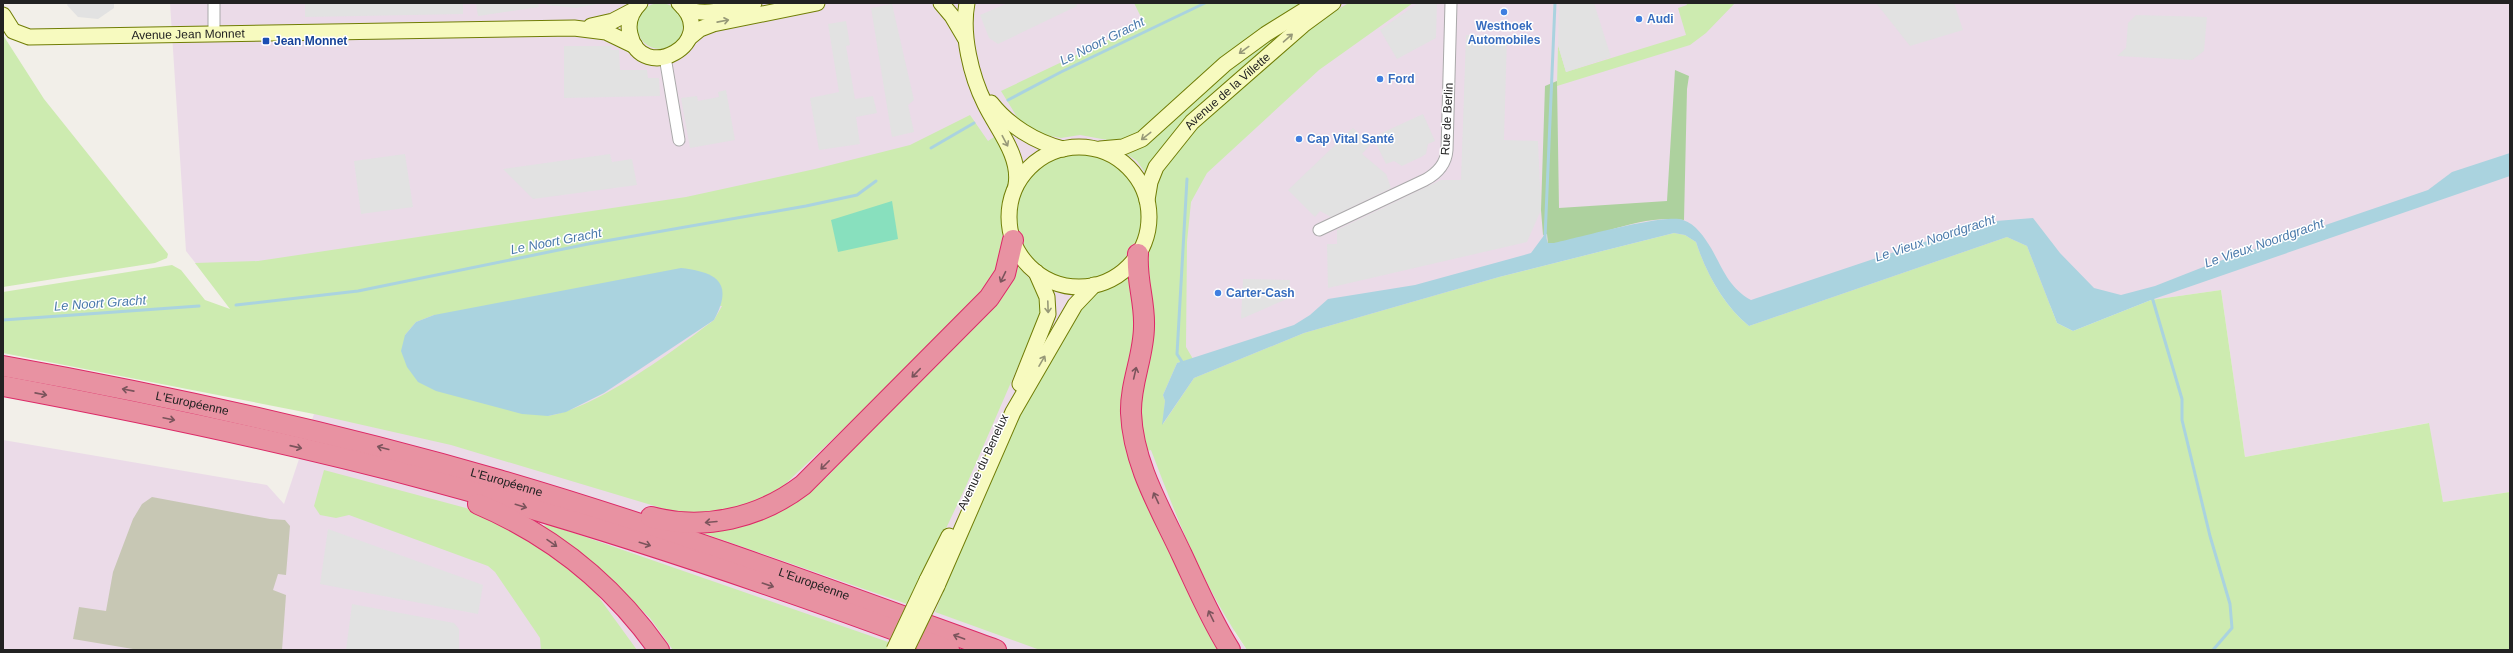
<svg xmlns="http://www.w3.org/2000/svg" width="2513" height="653" font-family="Arial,sans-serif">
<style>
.industrial{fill:#ebdbe8}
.construction{fill:#c7c7b4}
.grass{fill:#cdebb0;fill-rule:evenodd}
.forest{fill:#add19e}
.pitch{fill:#88e0be}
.parking{fill:#e2e2e2}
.water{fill:#aad3df}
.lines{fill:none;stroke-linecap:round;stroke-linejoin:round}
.stream{stroke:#aad3df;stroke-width:3}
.street-casing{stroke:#a9a9a9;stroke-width:13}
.secondary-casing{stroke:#707d05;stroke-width:17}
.highway-casing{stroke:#dc2a67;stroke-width:22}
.street{stroke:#fff;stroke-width:11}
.secondary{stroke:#f7fabf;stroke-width:15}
.highway{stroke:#e892a2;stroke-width:20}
.secondary-bridge-casing{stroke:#707d05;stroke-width:17;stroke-linecap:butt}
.secondary-bridge{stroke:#f7fabf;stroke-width:15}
.oneway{stroke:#979978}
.oneway2{stroke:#7b545c}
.shop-dot{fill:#3f7fe0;stroke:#fff;stroke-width:1.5}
.transit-dot{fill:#1a4fb4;stroke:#fff;stroke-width:1.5}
.labels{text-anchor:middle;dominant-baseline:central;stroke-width:3;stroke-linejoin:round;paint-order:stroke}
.shop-label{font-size:12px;font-weight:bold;fill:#366cbe;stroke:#fff;text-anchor:start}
.street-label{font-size:12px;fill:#222;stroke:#fff}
.transit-label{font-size:12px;font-weight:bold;fill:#164399;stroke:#fff;text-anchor:start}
.water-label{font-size:13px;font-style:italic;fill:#4a7aab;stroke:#fff}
</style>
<rect width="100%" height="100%" fill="#f2efe9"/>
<path class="industrial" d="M170,3H2510V492L2443,502L2428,423L2245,457L2221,290L2151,300L1778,318L1749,326L1674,233L1499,277L1234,632L1247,650H3V440L267,485L284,504L314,414L186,251Z"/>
<path class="construction" d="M152,497L270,519L285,520L290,526L286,575L278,574L273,590L286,595L282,650H139L73,639L79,607L106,611L113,572L133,519L142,504Z"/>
<g class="grass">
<circle cx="660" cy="26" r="23"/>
<path d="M1134,3H1302L1146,133L1124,141H1113L1080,135L1061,138L1040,134L1022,125L1001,91L1144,23Z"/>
<path d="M1349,3H1413L1319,70L1207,173L1191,202L1187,242L1186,347L1193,359L1177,363L1163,395L1165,401L1163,424L1194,378L1304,333L1499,277L1674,233L1685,235L1696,242C1706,273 1724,306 1749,326L2007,237L2027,246L2057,323L2073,331L2151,300L2221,290L2245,457L2429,423L2443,502L2510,492V650H1247C1204,588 1177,519 1151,450L1146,451L1140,428L1144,275C1145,268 1145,258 1148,251C1150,245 1154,239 1155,232C1158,213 1150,192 1158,174C1173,139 1312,21 1349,3Z"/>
<path d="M1686,3H1735L1706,33L1690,45L1557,86L1558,45L1566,72L1686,35L1678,8L1687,5Z"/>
<path d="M1300,17L1146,174L1137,161L1122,151L1228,68Z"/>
<path d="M3,35L44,99L168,254L167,258L155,263L3,287Z"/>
<path d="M970,115L988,141L997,135L1012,168L1002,206V223L1005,241L998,270L972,307L780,489C757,501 730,511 703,513C692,514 679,511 668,510L451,445L314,414L3,353V292L172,265L181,270L205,300L230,309L195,263L258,261L686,197L815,169L910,145ZM722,306L714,320C673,351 597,408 548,416L405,335L416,322L434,315Z"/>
<circle cx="1079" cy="217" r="64"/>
<path d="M1014,262L1039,289L1042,311L966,486L910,605L694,530L794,500L827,477L888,412Z"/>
<path d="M1131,272L1138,321L1124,411L1221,650H1040L935,612L1014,420L1072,319L1092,293L1112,287Z"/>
<path d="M324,470L466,508L502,523L545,547L595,592L637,650H541L540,638L495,572L488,566L349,515L336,518L320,515L314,506Z"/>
<path d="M548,524L891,643L887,650H673L650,618L607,576L544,530V526Z"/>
</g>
<path class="forest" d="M1675,70L1689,76L1687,89L1684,220C1638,213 1593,241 1548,244L1547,234L1543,235L1541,210L1545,86L1557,81L1559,208L1667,201Z"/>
<path class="pitch" d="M892,201L898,239L838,252L831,220Z"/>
<g class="parking">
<path d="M68,3H114V8L98,19L78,17L67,5Z"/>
<path d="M305,3H463V14L305,17Z"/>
<path d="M476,3H538L539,7L478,16Z"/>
<path d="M546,3H602L576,8L547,5Z"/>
<path d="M1008,3H1076L1077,6L998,44L989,38L980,15Z"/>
<path d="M1418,3H1437L1436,38L1397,59L1380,30Z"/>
<path d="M1559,3H1594L1611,57L1566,72L1558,45Z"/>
<path d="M1876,3H1954L1963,30L1910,46Z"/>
<path d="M892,4L914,100L908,105L914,132L892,137L871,8Z"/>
<path d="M2136,15L2207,17L2204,51L2192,60L2117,56L2126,48L2128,23Z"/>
<path d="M846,21L850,45L846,46L855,99L873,96L877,113L856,117L860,144L819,150L810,98L839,92L828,24Z"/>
<path d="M1466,35L1507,36L1504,140L1538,141L1541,210L1527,242L1328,288L1327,244H1337V230L1441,180H1461Z"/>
<path d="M564,46H611V50H619L620,70H647L648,78H659L660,96L564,98Z"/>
<path d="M726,90L735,140L690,148L681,98L697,96L698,101L719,97L718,92Z"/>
<path d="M1423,114L1435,141L1428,144L1426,154L1421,157L1402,166L1394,161L1386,164L1373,137Z"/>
<path d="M1353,128L1370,145L1362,154L1386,174L1391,188L1331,217L1320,211L1315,217L1288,190Z"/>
<path d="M405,154L413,207L361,214L354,161Z"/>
<path d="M610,154L612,162L632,159L637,185L533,199L503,169Z"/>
<path d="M1243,279L1290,280L1289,298L1241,319Z"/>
<path d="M328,529L483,585L478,614L320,584Z"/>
<path d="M352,604L454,623L459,629V650H346Z"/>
</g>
<g class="water">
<path d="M2510,153V176L2151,300L2073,331L2057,323L2027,246L2007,237L1749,326C1724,306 1706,273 1696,242L1685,235L1674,233L1499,277L1304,333L1194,378L1162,425L1165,401L1163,395L1177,363L1294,325L1310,315L1328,299L1415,285L1531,253L1545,234L1548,243H1554C1577,238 1666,213 1683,220C1696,224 1704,237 1711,248C1723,269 1729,288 1751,300L1984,222L2033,218L2060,253L2094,288L2121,295L2155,286L2211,264L2428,190L2452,172Z"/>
<path d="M681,268C717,272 734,283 714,320L604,393L566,412L548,416L522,414L436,391L418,382L407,367L401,351L405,335L416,322L434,315Z"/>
</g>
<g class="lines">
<g class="stream">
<path d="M1008,100L1061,72L1205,3"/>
<path d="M931,148L974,123"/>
<path d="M1545,238L1555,3"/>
<path d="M2152,297L2182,399V420L2210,536L2230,604L2232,628L2213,650"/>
<path d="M236,305L358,291L588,244L806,206L857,195L876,181"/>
<path d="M3,320L199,306"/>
<path d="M1184,365L1177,354L1187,179"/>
</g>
<defs>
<g id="street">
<path d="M214,34V3"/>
<path d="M665,57L679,140"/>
<path d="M1319,230L1425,180C1438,173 1446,164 1447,150L1451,3"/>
</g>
<g id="secondary">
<path d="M640,3C632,11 627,22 630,34C641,86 722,42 679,3"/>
<path d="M941,3L952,16L965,38"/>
<path d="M967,3C961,34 971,76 985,104C997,129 1021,156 1016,185"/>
<path d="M683,7C704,19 732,7 754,3"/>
<path id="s1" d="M3,15L13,31L29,37L574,28L606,32L635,46"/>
<path d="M591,26L613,21L634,10"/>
<path d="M689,38L700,29L713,24L817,3"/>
<path d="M991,103C1008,125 1035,142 1063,149"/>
<circle cx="1079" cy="217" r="70"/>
<path d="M1100,149L1123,147L1142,139L1225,64L1266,34L1316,3"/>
<path id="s2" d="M1147,200L1150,182L1156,167L1192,122L1303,25L1333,3"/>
<path d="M1020,384L1048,314L1047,297L1036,272"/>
<path d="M927,580L949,536"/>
<path d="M937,586L1013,412L1075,305L1094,285"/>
</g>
<g id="highway">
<path d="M1138,254C1136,279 1145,302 1144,326C1144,356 1130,383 1131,413C1133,464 1161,510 1182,555C1197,587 1211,620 1230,650"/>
<path id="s3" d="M3,366C170,396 336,433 499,480C667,529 831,590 996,650"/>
<path d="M3,386C147,413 291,443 433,481C608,528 780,587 949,650"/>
<path d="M478,504C551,535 613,585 659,650"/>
<path d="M651,517C704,531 760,518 803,485L989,298L1005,274L1013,240"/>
</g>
</defs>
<use href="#street" class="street-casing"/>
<use href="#secondary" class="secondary-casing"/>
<use href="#highway" class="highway-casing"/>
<use href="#street" class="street"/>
<use href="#secondary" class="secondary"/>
<use href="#highway" class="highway"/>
<defs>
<g id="secondary-bridge">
<path d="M894,650L927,580"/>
<path d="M906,650L937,586"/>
</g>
</defs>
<use href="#secondary-bridge" class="secondary-bridge-casing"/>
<use href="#secondary-bridge" class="secondary-bridge"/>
</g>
<defs><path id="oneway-shaft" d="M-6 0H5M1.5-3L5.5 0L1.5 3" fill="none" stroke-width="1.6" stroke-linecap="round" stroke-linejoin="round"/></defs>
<g class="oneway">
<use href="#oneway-shaft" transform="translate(723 21) rotate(-11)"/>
<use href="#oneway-shaft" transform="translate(1288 38) rotate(-41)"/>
<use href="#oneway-shaft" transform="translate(1244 50) rotate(144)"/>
<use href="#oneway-shaft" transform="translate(1146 136) rotate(142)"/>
<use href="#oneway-shaft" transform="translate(1005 141) rotate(62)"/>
<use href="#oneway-shaft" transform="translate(1048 307) rotate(88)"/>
<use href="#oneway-shaft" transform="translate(1042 361) rotate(-60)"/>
</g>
<g class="oneway2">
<use href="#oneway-shaft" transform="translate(1003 277) rotate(116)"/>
<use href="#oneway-shaft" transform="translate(916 373) rotate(134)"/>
<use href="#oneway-shaft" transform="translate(1135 373) rotate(-77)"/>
<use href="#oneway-shaft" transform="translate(128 390) rotate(-169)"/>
<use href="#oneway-shaft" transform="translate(41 394) rotate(11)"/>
<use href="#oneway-shaft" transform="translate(169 419) rotate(12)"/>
<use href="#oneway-shaft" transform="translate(296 447) rotate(13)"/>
<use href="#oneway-shaft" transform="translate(383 448) rotate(-165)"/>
<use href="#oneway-shaft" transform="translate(825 465) rotate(135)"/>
<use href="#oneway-shaft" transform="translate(1156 498) rotate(-115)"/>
<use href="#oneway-shaft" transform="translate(521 506) rotate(17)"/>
<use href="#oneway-shaft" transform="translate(711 522) rotate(175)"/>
<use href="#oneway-shaft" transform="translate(552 543) rotate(35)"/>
<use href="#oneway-shaft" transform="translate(645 544) rotate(17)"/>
<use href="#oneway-shaft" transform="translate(768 585) rotate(19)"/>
<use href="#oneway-shaft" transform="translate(1211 616) rotate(-116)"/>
<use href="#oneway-shaft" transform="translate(959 637) rotate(-160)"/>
</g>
<g class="shop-dot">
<circle cx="1504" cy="12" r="4"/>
<circle cx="1639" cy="19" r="4"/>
<circle cx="1380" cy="79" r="4"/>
<circle cx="1299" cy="139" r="4"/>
<circle cx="1218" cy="293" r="4"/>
</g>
<rect class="transit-dot" x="262" y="37" width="8" height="8" rx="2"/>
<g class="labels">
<g class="shop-label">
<text x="1647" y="19">Audi</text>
<text x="1504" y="26" text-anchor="middle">Westhoek<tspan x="1504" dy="14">Automobiles</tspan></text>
<text x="1388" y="79">Ford</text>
<text x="1307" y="139">Cap Vital Santé</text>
<text x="1226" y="293">Carter-Cash</text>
</g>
<g class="street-label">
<text stroke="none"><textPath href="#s1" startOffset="195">Avenue Jean Monnet</textPath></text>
<text stroke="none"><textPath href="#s2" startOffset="139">Avenue de la Villette</textPath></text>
<text transform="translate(1447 119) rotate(-87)">Rue de Berlin</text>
<text stroke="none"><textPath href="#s3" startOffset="193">L'Européenne</textPath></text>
<text transform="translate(983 462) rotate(-65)">Avenue du Benelux</text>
<text stroke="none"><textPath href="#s3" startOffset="517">L'Européenne</textPath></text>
<text stroke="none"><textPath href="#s3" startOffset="841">L'Européenne</textPath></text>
</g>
<g class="transit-label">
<text x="274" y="41">Jean Monnet</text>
</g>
<g class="water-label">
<text transform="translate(1102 41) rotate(-26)">Le Noort Gracht</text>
<text transform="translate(1935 238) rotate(-18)">Le Vieux Noordgracht</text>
<text transform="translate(556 241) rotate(-11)">Le Noort Gracht</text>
<text transform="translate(2264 243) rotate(-19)">Le Vieux Noordgracht</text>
<text transform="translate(100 303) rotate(-4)">Le Noort Gracht</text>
</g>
</g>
<rect width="2513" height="653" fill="none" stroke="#222222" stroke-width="8"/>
</svg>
